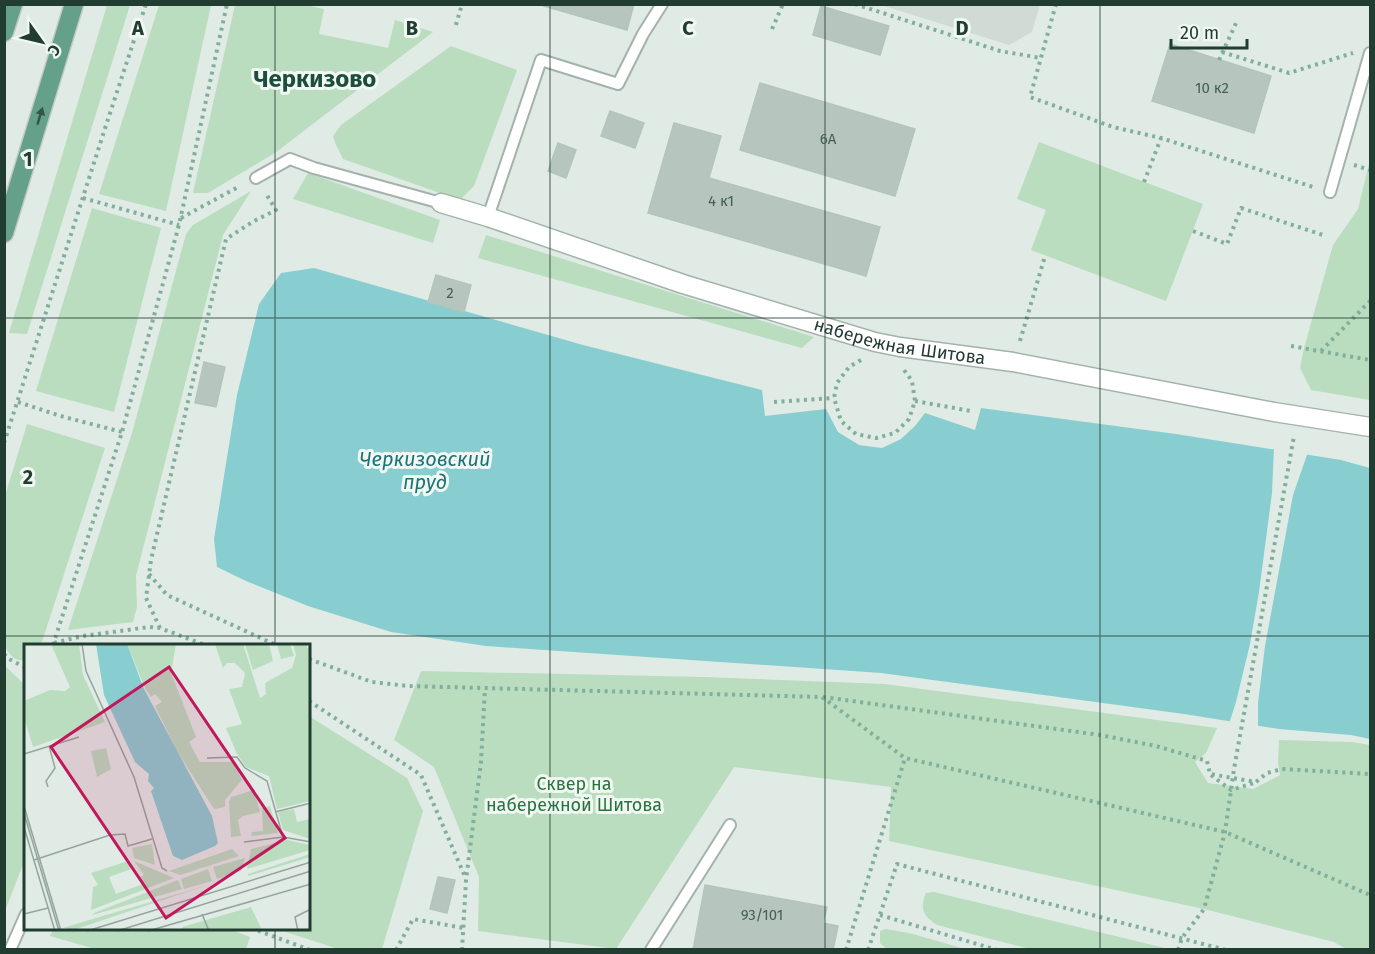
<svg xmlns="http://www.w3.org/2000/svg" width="1375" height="954" font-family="'Fira Sans',sans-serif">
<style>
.built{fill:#cfdbd4}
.green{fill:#b9ddbe}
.water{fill:#88ced1}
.pier{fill:#e0ebe5}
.building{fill:#b6c6be;stroke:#b3c5bb;stroke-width:1.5}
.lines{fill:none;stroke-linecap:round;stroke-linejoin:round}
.lane-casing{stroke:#a3b3ab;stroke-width:14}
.street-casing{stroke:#a3b3ab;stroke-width:21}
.primary-casing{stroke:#c1c8c5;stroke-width:21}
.path{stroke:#81af9b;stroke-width:4;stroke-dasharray:3 4.5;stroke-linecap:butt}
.lane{stroke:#fff;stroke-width:10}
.street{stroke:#fff;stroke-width:18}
.primary{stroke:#65a18a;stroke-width:18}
.oneway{fill:#325547}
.grid{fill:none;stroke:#213c31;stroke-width:1.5;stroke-opacity:0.55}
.labels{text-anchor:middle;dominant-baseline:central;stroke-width:6;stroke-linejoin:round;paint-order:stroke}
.number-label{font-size:15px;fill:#465e54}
.street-label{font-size:18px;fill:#213c31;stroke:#f1f8f3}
.park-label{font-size:18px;fill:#2b733e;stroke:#f1f8f3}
.water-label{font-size:20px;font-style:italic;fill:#1b7378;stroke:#f1f8f3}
.district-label{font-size:24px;font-weight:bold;fill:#1d4e3c;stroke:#f1f8f3}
.inset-road{fill:none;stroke:#94a59d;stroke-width:1.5}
.view{fill:#c2185b;fill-opacity:0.15;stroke:#c2185b;stroke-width:3}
.inset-edge{fill:none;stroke:#213c31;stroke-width:3}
.grid-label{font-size:20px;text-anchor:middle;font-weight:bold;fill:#213c31;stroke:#f1f8f3;stroke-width:6;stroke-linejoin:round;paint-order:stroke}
</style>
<rect width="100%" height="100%" fill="#e0ebe5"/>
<path class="built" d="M881,5H1040L1032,32L1009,45Z"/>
<g class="green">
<path d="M107,5H130L27,334L9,333Z"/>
<path d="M159,5H211L166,211L99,194Z"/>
<path d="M235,5L302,4L324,9L319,34L388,48L395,20L433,32L275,153L208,193H193Z"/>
<path d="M451,46L517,70L474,186L460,200L343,159L336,145L333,136L341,125Z"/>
<path d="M1039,142L1203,204L1166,301L1031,250L1046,210L1017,199Z"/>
<path d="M1370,160V400L1311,390L1300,368L1304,348L1333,245L1358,209Z"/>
<path d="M308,173L440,220L433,243L293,199Z"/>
<path d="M251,191L223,235L136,576L137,607L133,622L68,630L132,433L186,234L193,225Z"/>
<path d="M92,208L161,228L114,412L36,391Z"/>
<path d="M486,235L814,337L802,348L478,258Z"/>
<path d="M27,424L105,448L41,645H26L25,660C15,662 10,655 5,647V496Z"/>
<path d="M4,665L26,686V809L22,815L25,817V859L5,911Z"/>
<path d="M421,671L705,677L885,684L1217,728L1206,753L1195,762L1208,783L1253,789L1280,775L1278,763L1279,740L1352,742L1370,745V949H1346L1334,942L1204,909L889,841L891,787L734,767L616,949L478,931L479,877L434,767L394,740Z"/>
<path d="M309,716L407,778L423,811L382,949H338L277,929L309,928Z"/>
<path d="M934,892L1169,949H1030L937,925C924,916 919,910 926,893Z"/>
<path d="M54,928H227L250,937L246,949H95L50,936Z"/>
<path d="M886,929L909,933L965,949H890L886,948L880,943V931Z"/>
</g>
<path class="water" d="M314,268L583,345L762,390L765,416L826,409L838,432L859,445L882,448L901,439L915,426L925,413L975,430L981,408L1176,434L1341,460L1370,468V739L1351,735L1279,729L1184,714L881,673L486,646L391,632L308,606L246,581L217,567L214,539L237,395L259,304L281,273Z"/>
<path class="pier" d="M1274,447L1308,452L1293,495L1265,646L1258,703V729L1229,724L1236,702L1250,644L1259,592L1272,493Z"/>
<g class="building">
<path d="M537,4H634L627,30Z"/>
<path d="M821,6L889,26L880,55L813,35Z"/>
<path d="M1170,44L1271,76L1254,133L1152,101Z"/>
<path d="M760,83L915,129L895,196L740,150Z"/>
<path d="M610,111L644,123L635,148L601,136Z"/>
<path d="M674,123L721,136L709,178L880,227L866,276L648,213Z"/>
<path d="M558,143L576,150L566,178L548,171Z"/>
<path d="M436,275L471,285L464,312L428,302Z"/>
<path d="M204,362L225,367L216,407L195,403Z"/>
<path d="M438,877L455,880L447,913L430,909Z"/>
<path d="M705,885L827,907L823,923L838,926L833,950H693Z"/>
</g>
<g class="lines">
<defs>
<g id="lane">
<path d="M256,178L290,159L314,168L441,203"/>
<path d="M1330,192L1370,53"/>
<path d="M488,217L541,60L618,84L643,34L662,4"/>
<path d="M10,950L26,914"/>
<path d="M651,950L730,825"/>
</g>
<g id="street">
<path id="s1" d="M441,203L488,217L683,284L875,342L900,347L1013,362L1274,412L1370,427"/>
</g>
<g id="primary">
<path d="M4,32L13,4"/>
<path d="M4,233L74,4"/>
</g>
</defs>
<use href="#lane" class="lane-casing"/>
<use href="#street" class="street-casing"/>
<use href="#primary" class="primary-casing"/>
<g class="path">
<path d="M855,4L1000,51L1041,58"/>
<path d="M1056,4L1030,97L1113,127L1161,138L1313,187"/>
<path d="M456,25L462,4"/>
<path d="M772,29L783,4"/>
<path d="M1222,52L1289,73L1353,53"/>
<path d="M1219,60L1237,21"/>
<path d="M1354,165L1370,170"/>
<path d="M1144,182L1161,138"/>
<path d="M83,198L179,225"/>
<path d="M181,218L240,186"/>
<path d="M1193,231L1227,244L1241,208L1323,235"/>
<path d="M1020,341L1045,256"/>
<path d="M1291,346L1370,360"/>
<path d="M1321,351L1370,301"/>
<path d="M861,360L849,367L837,383L834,398L841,421L856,434L876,438L895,433L909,419L915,401L912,381L904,370"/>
<path d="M915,401L971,411"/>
<path d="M18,402L64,417L122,432"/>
<path d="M774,402L834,398"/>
<path d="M4,443L109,116L146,4"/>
<path d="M149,574L167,595L276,645"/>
<path d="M160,628L146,598L151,560L226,239L254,221L276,210L265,192"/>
<path d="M54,643L83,636L149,627L160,628L205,645"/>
<path d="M53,645L122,432L179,225L227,4"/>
<path d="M4,654L9,659L26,668"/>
<path d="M309,659L372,682L408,686L822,697L905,758L1225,832L1370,895"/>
<path d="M823,697L1100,735L1156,746L1207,761L1210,774L1256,782L1267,773L1282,769L1370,774"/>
<path d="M309,701L421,775L466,879"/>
<path d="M1211,775L1231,790L1254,783"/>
<path d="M880,915L997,950"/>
<path d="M251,928L310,950"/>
<path d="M396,950L413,919L464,928"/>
<path d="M462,950L466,880L481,762L485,689"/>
<path d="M846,950L905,758"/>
<path d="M868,950L897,864L1226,950"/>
<path d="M1178,950L1182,938L1204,909L1225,832L1234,769L1294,436"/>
</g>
<use href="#lane" class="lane"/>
<use href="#street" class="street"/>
<use href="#primary" class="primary"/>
</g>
<defs><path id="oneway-solid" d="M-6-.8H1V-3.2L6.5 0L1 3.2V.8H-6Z" transform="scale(1.5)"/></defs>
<use class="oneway" href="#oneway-solid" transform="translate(40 116) rotate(-73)"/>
<path class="grid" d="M275,4V645M550,4V950M825,4V950M1100,4V950M4,318H1370M4,636H1370M275,928V950"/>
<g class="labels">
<g class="number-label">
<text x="1212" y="88">10 к2</text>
<text x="828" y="139">6А</text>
<text x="721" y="201">4 к1</text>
<text x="450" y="293">2</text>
<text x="762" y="915">93/101</text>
</g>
<g class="street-label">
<text stroke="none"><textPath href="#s1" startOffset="480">набережная Шитова</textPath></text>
</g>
<g class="park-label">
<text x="574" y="784">Сквер на<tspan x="574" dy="21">набережной Шитова</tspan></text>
</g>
<g class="water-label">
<text x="425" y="459">Черкизовский<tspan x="425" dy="23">пруд</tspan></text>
</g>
<g class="district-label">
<text x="315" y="79">Черкизово</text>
</g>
</g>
<g transform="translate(24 644)">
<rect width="286" height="286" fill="#e0ebe5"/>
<path d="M27,0H55L59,31L81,78L9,103L0,73V57L26,46L41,47L46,43ZM103,0H152L147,29L172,93L165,98L176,118H209L218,136L201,156V163L190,165L153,107L131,62L138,58L131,50L127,53L121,44ZM191,0H219L236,54L242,50L241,39L268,24L272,11L269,0H282L284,5L286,0V157L253,165L245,132L222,123L213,110L202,84L218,80L205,45L218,43L221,29L211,19H203L199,24ZM221,0H245L249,17L229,26ZM253,0H266L270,12L257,15ZM82,104L87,125L73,133L67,107ZM230,146L236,168L219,172L214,176L217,192L207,193L205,158L207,153ZM246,162L254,189L227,192L228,188L239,187L238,164ZM270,165L273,178L286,175V195L259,186L254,168ZM263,196L286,201V206L223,225L227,205ZM128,200L131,221L110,214L108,204ZM208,205L215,212L156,231L145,227ZM286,210V213L224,232V230ZM221,214L217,227L193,235L189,223ZM104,217L107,225L85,233L92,250L119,240L116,233L120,231L110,217L150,234L67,266L69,243L74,241L67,229ZM184,225L188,237L160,245L157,235ZM154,236L158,245L69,271L70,269ZM181,242L49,286L39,284L72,274ZM227,263L238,286L160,287L158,283Z" fill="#b9ddbe"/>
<path d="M72,0H103L120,45L188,172L194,199L191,202L158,216L149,212L127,147L130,144L124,137L125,130L111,118L80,51Z" fill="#88ced1"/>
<path class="inset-road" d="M58,0L62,27L110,133L138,224L143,227M0,110L55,93M183,114L213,113L221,124L243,137L259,193L287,198M24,143L22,137L31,124L25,102M0,162L37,287M251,168L287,159M0,169L35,287M0,183L31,287M220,198L259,193M10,216L86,191L101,190L104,202L128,195M0,270L24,264M178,270L185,287M63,287L287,218M93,287L287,227M124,287L287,240M274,287L271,273L287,265"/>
<path class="view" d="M145,23L261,194L142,274L27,103Z"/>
<rect width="286" height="286" class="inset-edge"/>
</g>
<g class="grid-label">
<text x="138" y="35">A</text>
<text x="412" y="35">B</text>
<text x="688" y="35">C</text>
<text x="962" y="35">D</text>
<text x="28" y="166">1</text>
<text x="28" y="484">2</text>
</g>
<rect width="1375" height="954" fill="none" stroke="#213c31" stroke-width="12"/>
<g transform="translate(42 42) rotate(124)" stroke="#f1f8f3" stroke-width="4.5" paint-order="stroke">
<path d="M0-4.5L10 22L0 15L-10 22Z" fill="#213c31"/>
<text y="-9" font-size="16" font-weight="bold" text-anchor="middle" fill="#213c31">С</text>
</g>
<path d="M1171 39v9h76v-9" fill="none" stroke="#213c31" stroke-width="3"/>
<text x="1180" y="39" font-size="18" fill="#213c31" stroke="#f1f8f3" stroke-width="4.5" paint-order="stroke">20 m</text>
</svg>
